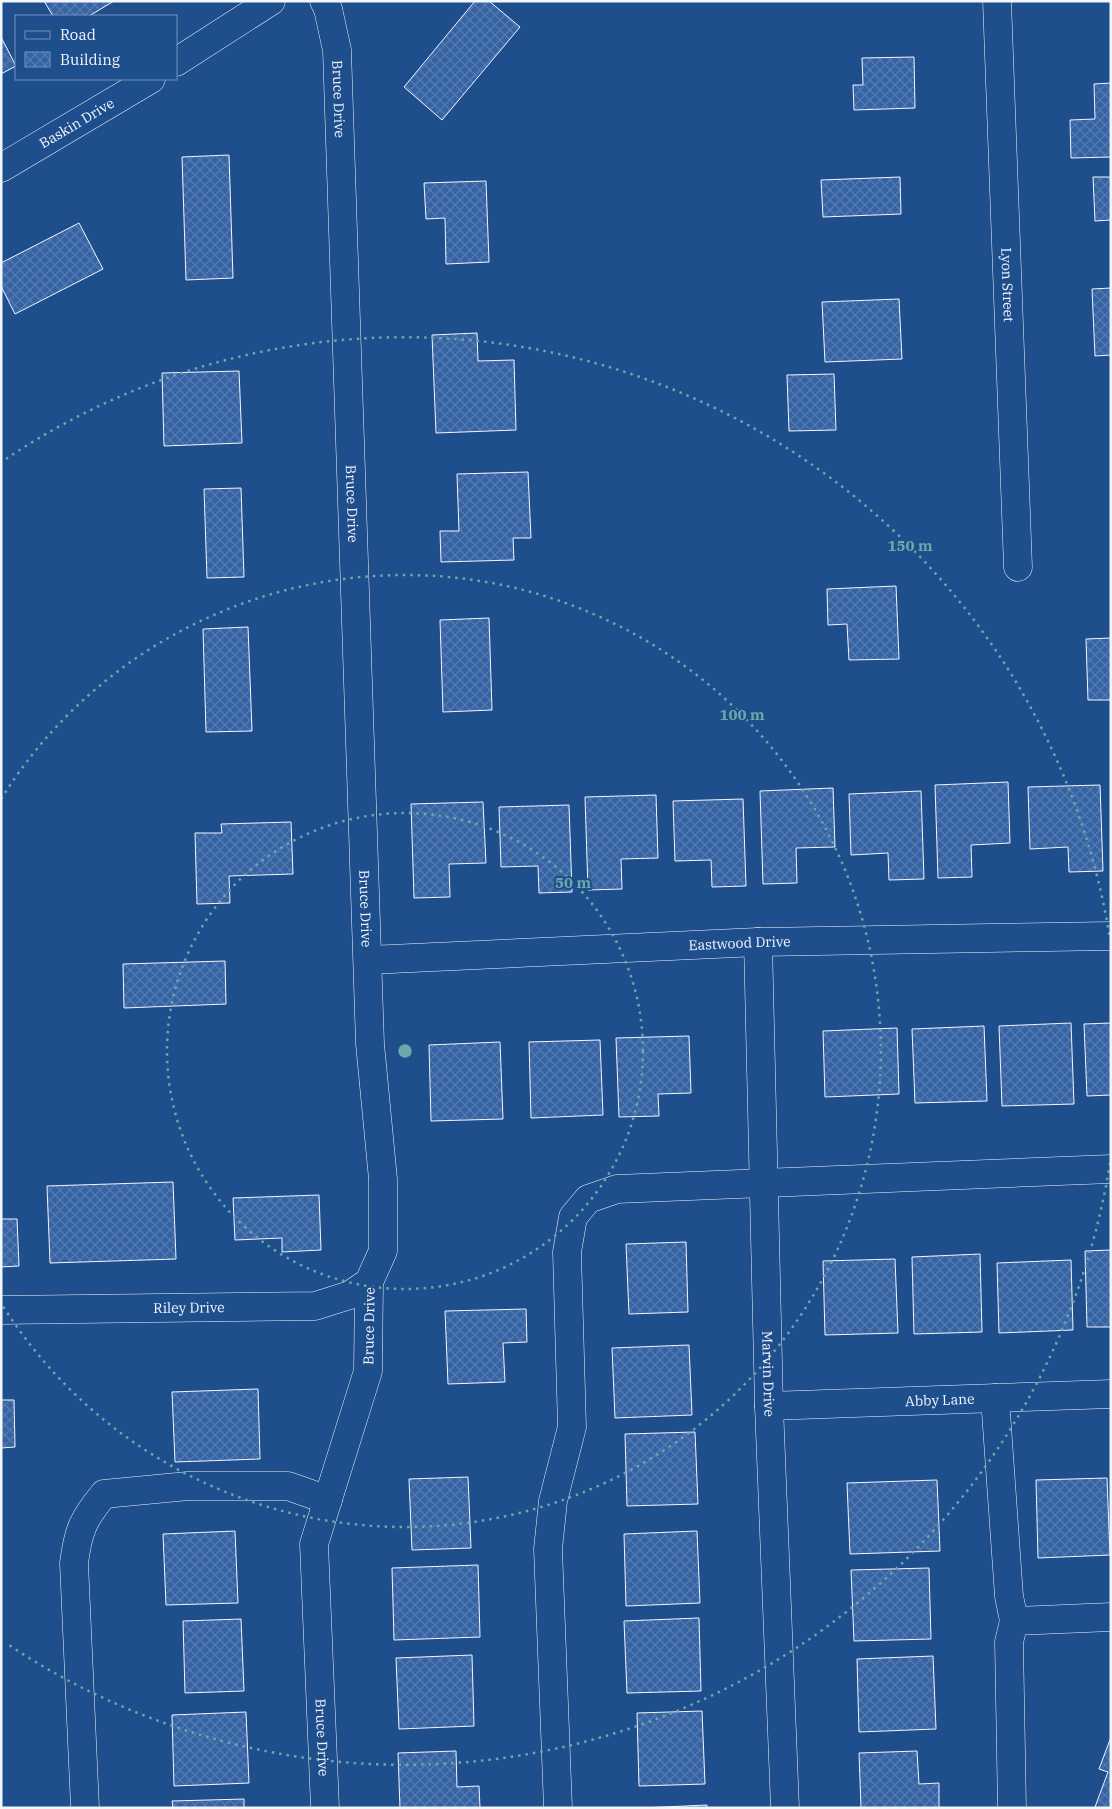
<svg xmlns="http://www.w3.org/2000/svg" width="1112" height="1809" font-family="'IBM Plex Serif',serif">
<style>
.building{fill:url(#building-cross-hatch);stroke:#f2f6ff}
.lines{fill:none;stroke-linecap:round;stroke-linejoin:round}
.minor-casing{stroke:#f2f6ff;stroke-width:29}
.minor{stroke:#1f4e8c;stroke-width:28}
.ring{fill:none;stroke:#6aa9a8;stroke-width:2.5;stroke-dasharray:2.5 5}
.labels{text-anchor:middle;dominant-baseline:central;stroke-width:4;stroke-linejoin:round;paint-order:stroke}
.street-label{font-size:14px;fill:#f2f6ff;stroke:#1f4e8c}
.centre{fill:#6aa9a8;stroke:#1f4e8c;stroke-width:2.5}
.ring-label{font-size:15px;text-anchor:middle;font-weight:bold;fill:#6aa9a8;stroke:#1f4e8c;stroke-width:4;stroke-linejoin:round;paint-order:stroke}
</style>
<defs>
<pattern id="building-cross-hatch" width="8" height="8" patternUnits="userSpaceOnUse" patternTransform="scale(1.25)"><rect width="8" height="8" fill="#3563a3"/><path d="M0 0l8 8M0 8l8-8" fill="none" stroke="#537ab1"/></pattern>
</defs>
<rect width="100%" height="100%" fill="#1f4e8c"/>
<g class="building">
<path d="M44,1H114L89,16H53Z"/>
<path d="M475,1H489L520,27L442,120L404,87Z"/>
<path d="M1,37L16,66L1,74Z"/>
<path d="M914,57L915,108L854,110L853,85H863L862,58Z"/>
<path d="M1111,83V157L1071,158L1070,120L1095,119L1094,84Z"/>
<path d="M229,155L233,278L186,280L182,157Z"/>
<path d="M900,177L901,214L823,217L821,180Z"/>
<path d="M1093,177H1111V220L1095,221Z"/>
<path d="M486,181L489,262L446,264L445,218L426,219L424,183Z"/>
<path d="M79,223L103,269L15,314L1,286V263Z"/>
<path d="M1111,288V355L1095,356L1092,289Z"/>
<path d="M899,299L902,359L825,362L822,302Z"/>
<path d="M477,333L478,361L514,360L516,430L436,433L432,335Z"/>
<path d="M239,371L242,443L164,446L162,373Z"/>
<path d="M834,374L836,430L789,431L787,375Z"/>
<path d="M528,472L531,538H513L514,560L441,562L440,531H459L457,474Z"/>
<path d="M241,488L244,577L207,578L204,489Z"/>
<path d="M896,586L899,659L849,660L847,624L828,625L827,589Z"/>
<path d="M489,618L492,710L443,712L440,620Z"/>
<path d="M248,627L252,731L206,732L203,629Z"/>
<path d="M1111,638V700H1088L1086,639Z"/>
<path d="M1008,782L1010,843L971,845L972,877L938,878L935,785Z"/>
<path d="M1100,785L1103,871L1069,872L1068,847L1030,849L1028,787Z"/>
<path d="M833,788L835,847L796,848L797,883L763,884L760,791Z"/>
<path d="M921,791L924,879L889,880L888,853L851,855L849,794Z"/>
<path d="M656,795L658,858L621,859L622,889L588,890L585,797Z"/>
<path d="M743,799L746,886L712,887L711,860L675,861L673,801Z"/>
<path d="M483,802L486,863L449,864L450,897L414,898L411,804Z"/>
<path d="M569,805L572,892L539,893L538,866L501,867L499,807Z"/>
<path d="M291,822L293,874L229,876L230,903L197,904L195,833H222L221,824Z"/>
<path d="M225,961L226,1004L124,1008L123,964Z"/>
<path d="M1071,1023L1074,1104L1002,1106L999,1026Z"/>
<path d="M1111,1023V1095L1087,1096L1084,1024Z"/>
<path d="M984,1026L987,1101L915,1103L912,1029Z"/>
<path d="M897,1028L899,1094L825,1097L823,1031Z"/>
<path d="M689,1036L691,1093L658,1094L659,1116L619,1117L616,1038Z"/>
<path d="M600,1040L603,1115L531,1118L529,1042Z"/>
<path d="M500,1042L503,1119L431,1121L429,1045Z"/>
<path d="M173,1182L176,1259L50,1263L47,1186Z"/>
<path d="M319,1195L321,1250L282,1252V1238L235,1240L233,1198Z"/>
<path d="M1,1219H17L19,1266L1,1267Z"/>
<path d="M686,1242L688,1312L629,1314L626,1244Z"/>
<path d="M1111,1250V1327H1087L1085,1251Z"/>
<path d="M980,1254L982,1332L914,1334L912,1257Z"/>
<path d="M895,1259L898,1333L825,1335L823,1261Z"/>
<path d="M1071,1260L1073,1330L999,1333L997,1263Z"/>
<path d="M526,1309L527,1342L503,1343L505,1382L448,1384L445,1311Z"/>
<path d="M689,1345L692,1415L615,1418L612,1348Z"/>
<path d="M258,1389L260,1459L175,1462L172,1392Z"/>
<path d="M1,1400H14L15,1447L1,1448Z"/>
<path d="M695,1432L698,1504L627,1506L625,1434Z"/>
<path d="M468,1477L471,1548L412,1550L409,1479Z"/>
<path d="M1107,1478L1110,1555L1038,1558L1036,1480Z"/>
<path d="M937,1480L940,1551L850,1554L847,1483Z"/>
<path d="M235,1531L238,1603L166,1605L163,1534Z"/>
<path d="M697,1531L700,1603L626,1606L624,1534Z"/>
<path d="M478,1565L480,1637L394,1640L392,1568Z"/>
<path d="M929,1568L931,1639L854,1641L851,1570Z"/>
<path d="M699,1618L701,1691L627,1693L624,1621Z"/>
<path d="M241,1619L244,1691L185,1693L183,1621Z"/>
<path d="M472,1655L474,1726L399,1729L396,1658Z"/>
<path d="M933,1656L936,1729L859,1732L857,1659Z"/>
<path d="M702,1711L705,1784L639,1786L637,1713Z"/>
<path d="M246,1712L249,1783L174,1786L172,1715Z"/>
<path d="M1111,1737V1808H1098L1095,1807L1108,1772L1099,1769Z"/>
<path d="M456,1751L457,1787L479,1786L480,1808H400L398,1753Z"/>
<path d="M917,1751L919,1784L939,1783V1808H861L859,1753Z"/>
<path d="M244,1799V1808H173L172,1801Z"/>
<path d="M707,1805V1808H641Z"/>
</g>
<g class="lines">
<defs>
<g id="minor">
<path id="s1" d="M324,1L328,9L337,50L370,1044L383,1179V1251L369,1282L368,1371L314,1544L325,1808"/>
<path id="s2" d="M997,1L1018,567"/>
<path d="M176,62L271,1"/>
<path id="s3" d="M1,168L151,79"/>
<path id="s4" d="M758,942L769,1406L785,1808"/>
<path id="s5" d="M369,960L758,942L1111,936"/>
<path id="s6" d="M1,1310L315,1306L350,1295L369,1282"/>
<path d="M995,1398L1009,1596L1014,1621"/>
<path id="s7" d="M769,1406L1111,1394"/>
<path d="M85,1808L74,1563C78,1531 83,1519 104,1494L188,1486H288L328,1500"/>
<path d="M558,1808L548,1549L553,1501L572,1427L567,1252L573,1217L588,1199L617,1189L1111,1169"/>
<path d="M1012,1808L1009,1642L1014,1621L1111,1617"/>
</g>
</defs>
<use href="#minor" class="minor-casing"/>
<use href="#minor" class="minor"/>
</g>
<g class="ring">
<circle cx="405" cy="1051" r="238"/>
<path d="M1 799A476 476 0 1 1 1 1303"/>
<path d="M1110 1163A714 714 0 0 1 6 1643M6 459A714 714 0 0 1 1110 939"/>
</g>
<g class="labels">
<g class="street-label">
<text stroke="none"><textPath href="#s1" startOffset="100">Bruce Drive</textPath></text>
<text stroke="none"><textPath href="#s3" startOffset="88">Baskin Drive</textPath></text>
<text stroke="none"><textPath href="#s2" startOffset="284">Lyon Street</textPath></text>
<text stroke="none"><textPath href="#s1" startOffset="505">Bruce Drive</textPath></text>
<text stroke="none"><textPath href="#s1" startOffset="910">Bruce Drive</textPath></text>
<text stroke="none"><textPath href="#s5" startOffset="371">Eastwood Drive</textPath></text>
<text stroke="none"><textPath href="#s6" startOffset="188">Riley Drive</textPath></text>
<text transform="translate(369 1326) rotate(-89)">Bruce Drive</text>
<text stroke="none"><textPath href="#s4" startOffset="432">Marvin Drive</textPath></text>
<text stroke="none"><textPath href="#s7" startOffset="171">Abby Lane</textPath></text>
<text stroke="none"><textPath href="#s1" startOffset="1751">Bruce Drive</textPath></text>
</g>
</g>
<circle cx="405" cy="1051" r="8" class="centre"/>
<g class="ring-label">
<text x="910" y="551">150 m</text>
<text x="742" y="720">100 m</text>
<text x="573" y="888">50 m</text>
</g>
<rect width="1112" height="1809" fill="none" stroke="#f2f6ff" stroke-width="5"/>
<rect x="15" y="15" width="162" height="65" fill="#1f4e8c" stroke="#7391ba"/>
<rect x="25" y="31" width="25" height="8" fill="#1f4e8c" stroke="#7391ba"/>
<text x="60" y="40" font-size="15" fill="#f2f6ff">Road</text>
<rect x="25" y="52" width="25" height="15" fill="url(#building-cross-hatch)" stroke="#7391ba"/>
<text x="60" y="65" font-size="15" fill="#f2f6ff">Building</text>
</svg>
